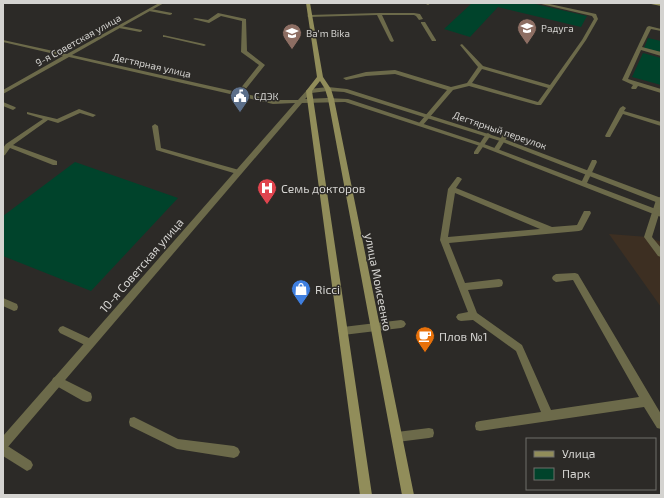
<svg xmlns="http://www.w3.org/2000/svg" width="664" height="498" font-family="'Exo 2',sans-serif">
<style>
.commercial{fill:#3d2f22}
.green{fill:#00432b}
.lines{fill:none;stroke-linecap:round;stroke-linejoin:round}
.lane{fill:#6c6a4a;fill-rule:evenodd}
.street{fill:#6c6a4a;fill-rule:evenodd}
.secondary{fill:#918d5a;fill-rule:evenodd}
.labels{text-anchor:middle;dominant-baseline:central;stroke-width:3;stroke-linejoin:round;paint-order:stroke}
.far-poi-label{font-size:10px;fill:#d4d3d0;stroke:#2c2a27;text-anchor:start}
.far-street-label{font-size:10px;fill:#d4d3d0;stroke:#2c2a27}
.poi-label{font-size:12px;fill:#d4d3d0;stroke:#2c2a27;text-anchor:start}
.street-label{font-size:12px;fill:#d4d3d0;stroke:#2c2a27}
</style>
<rect width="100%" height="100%" fill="#2c2a27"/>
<path class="commercial" d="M609,234L648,237L661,242V307Z"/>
<g class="green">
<path d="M472,3H531L587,16L581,27L498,7L470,37L444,29Z"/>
<path d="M648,38L661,41V52L644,48Z"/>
<path d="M643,53L661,58V85L632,77Z"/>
<path d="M75,162L178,198L91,291L3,256V216Z"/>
</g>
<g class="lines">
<g class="lane">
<path d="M427,3H431L428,5L426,4Z"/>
<path d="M537,3H545L596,14L598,19L586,40L541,105H537L469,86L453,90L423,125L421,126L418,124L419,123L447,90L395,74L366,76L346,80L343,78L366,72L395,70L451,87L467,83L478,67L460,45L462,44L483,66L550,85L582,40L594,19L592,16ZM482,69L548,88L538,102L472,83Z"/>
<path d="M151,9L172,13V14L170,15L149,11V9Z"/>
<path d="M218,13L246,19L247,51L265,65L241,95L236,94L259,65L241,52L242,21L221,16L209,23L193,19L195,18L208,20Z"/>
<path d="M379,13H414L420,14L423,19L419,20L416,16L414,15H382L394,41L392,42L390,41L377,15L309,17L307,16L309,15Z"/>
<path d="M421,22H425L436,40V41H432L421,23Z"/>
<path d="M121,26L142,30V31L140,32L119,28V27Z"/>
<path d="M649,26L661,29V31L651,29L642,47L661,52V56L641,50L628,79L661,89V93L638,86L636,89H632L631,88L633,85L622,80L647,27Z"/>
<path d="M163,35L204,44L206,45L204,46L165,37H163Z"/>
<path d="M3,102L15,107L16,108L13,110L3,106Z"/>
<path d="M623,106L626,108L624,111L661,122V126L623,114L610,137H606L605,136L620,108Z"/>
<path d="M79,109L96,115L93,117L80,113L58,123L48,120L13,145L57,161V165H53L10,148L5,155L3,156V148L6,144L43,119L27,114V112L57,119Z"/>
<path d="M155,124L158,126L161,148L239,170L240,172L237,174L156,150L152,126Z"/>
<path d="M506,132L509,134L499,150L498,151H494L493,150L504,133Z"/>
<path d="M488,133L491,135L478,154H474V152L486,134Z"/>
<path d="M592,160H596L597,162L586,185H582L581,183Z"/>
<path d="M457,177H459L462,179L456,188L552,227L577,225L584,211H590L591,213L582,230L579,231L449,243L465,283L499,279L502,280L503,283L502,286L499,287L468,290L477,313L522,345L551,410L639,397L573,280L556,282L553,280L552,278L553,276L556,274L575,273L578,274L661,414V429L657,428L644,407L480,431L476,430L475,426L476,422L480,421L541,412L516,351L473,320L461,321L458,320L456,317L458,314L468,312L440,240L448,189ZM455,193L540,229L448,237Z"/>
<path d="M660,197L661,208L652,237L661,248V257L658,256L644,237L656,200Z"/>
<path d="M3,298L17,304L18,307L17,310L14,311L3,306Z"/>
<path d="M401,320L404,321L406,324L404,327L401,328L343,335L340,334L338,331L340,328L343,327Z"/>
<path d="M63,326L93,340L95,343L93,346L90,347L87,346L60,333L58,330L60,327Z"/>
<path d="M57,376L91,393L92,397L91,401L87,402L83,401L53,384L52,381L53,378Z"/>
<path d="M134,417L178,439L234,446L238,448L240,452L238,456L234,458L177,449L130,426L129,422L130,418Z"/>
<path d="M429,428L433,429L434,433L433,437L429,438L397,442L393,441L392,437L393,433L397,432Z"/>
<path d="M3,443L31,461L33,465L31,469L27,471L3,456Z"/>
</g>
<path class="street" d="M159,3H164L72,55L273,100H298L307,90L309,89L328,87L347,89L504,139L661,198V204L500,141L344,92L328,91L311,93L305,99L327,98L348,99L484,144L661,211V217L480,146L345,102L302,103L7,448L3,449V436L295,103L273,104L69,57L3,94V90L63,56L3,42V40L67,54Z"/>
<g class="secondary">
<path d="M306,3H310L323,77L331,89L334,99L414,495H402L328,99L325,89L320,81L312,91L372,495H360L306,91L317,77Z"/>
<path d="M651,3L661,4V6L651,4Z"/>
</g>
</g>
<defs>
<symbol id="school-pin" viewBox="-11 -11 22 30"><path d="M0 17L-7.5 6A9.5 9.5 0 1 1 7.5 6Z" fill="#8d6e63" stroke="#2c2a27"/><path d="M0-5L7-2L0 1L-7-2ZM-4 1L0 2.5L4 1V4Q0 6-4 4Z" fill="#fff"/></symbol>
<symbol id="civic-pin" viewBox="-11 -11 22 30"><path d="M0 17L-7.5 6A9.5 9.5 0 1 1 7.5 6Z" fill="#5c6f8a" stroke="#2c2a27"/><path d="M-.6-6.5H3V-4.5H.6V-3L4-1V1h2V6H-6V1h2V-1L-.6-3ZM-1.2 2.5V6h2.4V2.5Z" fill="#fff"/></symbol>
<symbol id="hospital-pin" viewBox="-11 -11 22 30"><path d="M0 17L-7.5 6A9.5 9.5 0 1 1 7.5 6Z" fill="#e0444e" stroke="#2c2a27"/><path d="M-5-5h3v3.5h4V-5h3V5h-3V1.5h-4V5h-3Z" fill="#fff"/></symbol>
<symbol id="shop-pin" viewBox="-11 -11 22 30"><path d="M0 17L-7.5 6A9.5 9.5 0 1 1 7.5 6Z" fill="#3f7fe0" stroke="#2c2a27"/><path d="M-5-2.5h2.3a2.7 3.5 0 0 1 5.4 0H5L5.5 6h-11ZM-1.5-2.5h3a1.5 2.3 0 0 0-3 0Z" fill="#fff"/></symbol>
<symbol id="cafe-pin" viewBox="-11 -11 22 30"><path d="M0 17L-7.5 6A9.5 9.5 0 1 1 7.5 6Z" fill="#e8710a" stroke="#2c2a27"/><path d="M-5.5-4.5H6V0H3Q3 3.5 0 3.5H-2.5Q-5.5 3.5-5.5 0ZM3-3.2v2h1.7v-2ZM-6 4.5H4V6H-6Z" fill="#fff"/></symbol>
</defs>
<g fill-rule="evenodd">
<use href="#school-pin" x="516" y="17" width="22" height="30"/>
<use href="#school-pin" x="281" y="22" width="22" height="30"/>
<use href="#civic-pin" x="229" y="85" width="22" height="30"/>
<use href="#hospital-pin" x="256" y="177" width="22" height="30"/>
<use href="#shop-pin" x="290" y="278" width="22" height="30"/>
<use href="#cafe-pin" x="414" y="325" width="22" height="30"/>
</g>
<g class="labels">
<g class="far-poi-label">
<text x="541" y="28">Радуга</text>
<text x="306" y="33">Ba'm Bika</text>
<text x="254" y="96">СДЭК</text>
</g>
<g class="far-street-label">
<text transform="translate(78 40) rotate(-29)">9-я Советская улица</text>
<text transform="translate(152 65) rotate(13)">Дегтярная улица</text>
<text transform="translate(500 130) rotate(19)">Дегтярный переулок</text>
</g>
<g class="poi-label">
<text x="281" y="188">Семь докторов</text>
<text x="315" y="289">Ricci</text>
<text x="439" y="336">Плов №1</text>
</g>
<g class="street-label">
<text transform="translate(141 265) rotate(-49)">10-я Советская улица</text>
<text transform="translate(379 282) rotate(79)">улица Моисеенко</text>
</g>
</g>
<rect width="664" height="498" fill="none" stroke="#d4d3d0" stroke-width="8"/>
<rect x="526" y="438" width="130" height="52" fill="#2c2a27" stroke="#6f6e6b"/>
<rect x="534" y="451" width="20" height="6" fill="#918d5a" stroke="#6f6e6b"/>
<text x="562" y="458" font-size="12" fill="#d4d3d0">Улица</text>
<rect x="534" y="468" width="20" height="12" fill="#00432b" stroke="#6f6e6b"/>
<text x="562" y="478" font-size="12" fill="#d4d3d0">Парк</text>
</svg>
